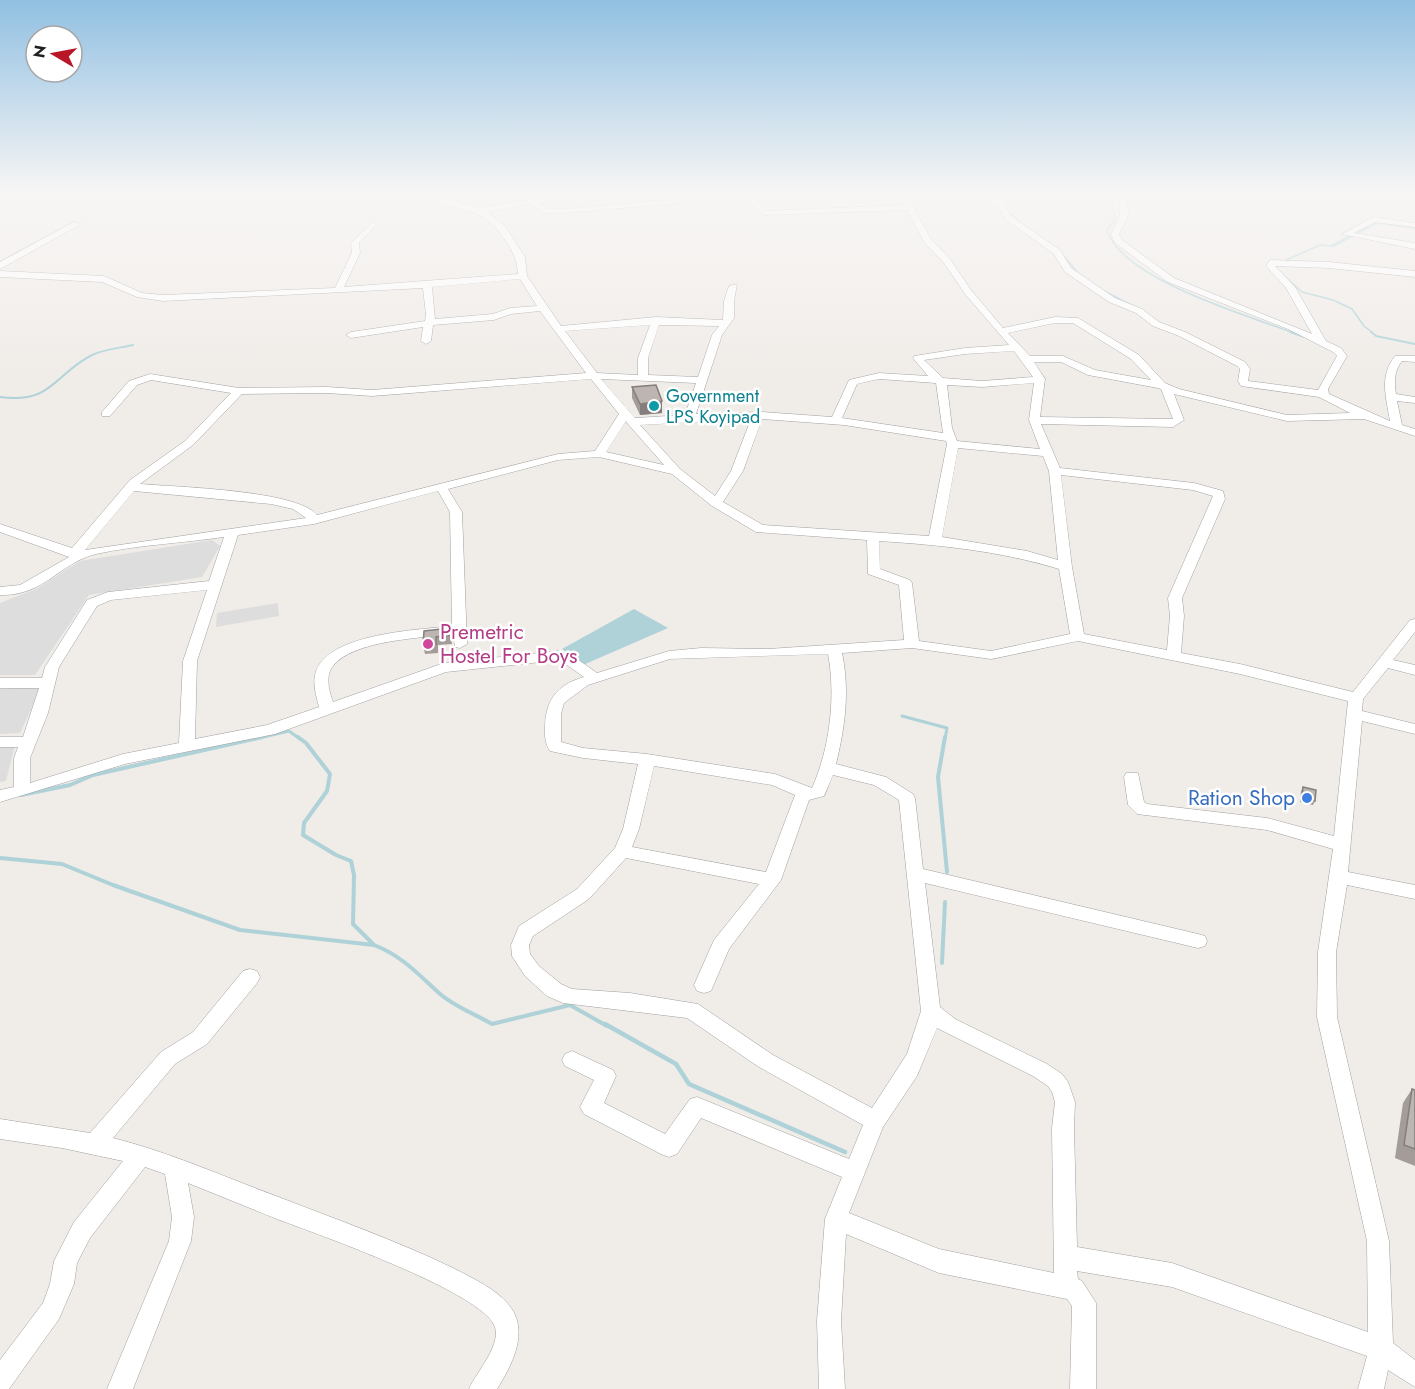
<svg xmlns="http://www.w3.org/2000/svg" width="1415" height="1389" font-family="Jost,sans-serif">
<style>
.residential{fill:#dedddd}
.water{fill:#aed2d8}
.lines{fill:none;stroke-linecap:round;stroke-linejoin:round}
.stream-far4{stroke:#aed2d8;stroke-width:1.5}
.stream-far3{stroke:#aed2d8;stroke-width:2}
.stream-far2{stroke:#aed2d8;stroke-width:3}
.stream-far1{stroke:#aed2d8;stroke-width:4}
.stream{stroke:#aed2d8;stroke-width:4.5}
.canal{fill:#aed2d8;fill-rule:evenodd}
.minor-casing{stroke:#a1a1a1;stroke-width:1}
.minor{fill:#fff;fill-rule:evenodd}
.wall{fill:#a39c98}
.shaded-wall{fill:#847f7c}
.building{fill:#bdb5b1;stroke:#847f7c;stroke-width:1.5}
.culture-dot{fill:#0f9aa8;stroke:#fff;stroke-width:2}
.hotel-dot{fill:#d1479c;stroke:#fff;stroke-width:2}
.shop-dot{fill:#3f7fe0;stroke:#fff;stroke-width:2}
.labels{text-anchor:middle;dominant-baseline:central;stroke-width:5;stroke-linejoin:round;paint-order:stroke}
.far-culture-label{font-size:18px;fill:#0d838f;stroke:#fff;text-anchor:start}
.hotel-label{font-size:21px;fill:#b23c85;stroke:#fff;text-anchor:start}
.shop-label{font-size:21px;fill:#366cbe;stroke:#fff;text-anchor:end}
</style>
<rect width="100%" height="100%" fill="#f0ece8"/>
<g class="residential">
<path d="M212,540L220,546L202,577L89,595L35,675H0V603L38,588L80,561Z"/>
<path d="M278,603L279,616L216,627L217,613Z"/>
<path d="M42,686L20,733L0,734V689Z"/>
<path d="M0,745H15L6,781L0,782Z"/>
</g>
<g class="water">
<path d="M254,192H398L356,197Z"/>
<path d="M634,609L668,628L583,665L562,649Z"/>
</g>
<g class="lines">
<g class="stream-far4">
<path d="M1096,192L1111,205L1116,218L1107,230C1121,279 1249,316 1294,333"/>
<path d="M1007,210L1020,222"/>
<path d="M1059,250L1077,272"/>
<path d="M1286,260L1320,245L1332,246"/>
<path d="M1281,273L1302,292L1333,300L1352,309L1364,326L1373,333"/>
<path d="M1102,290L1133,306"/>
</g>
<g class="stream-far3">
<path d="M1290,332L1304,337"/>
<path d="M1371,332L1376,336L1415,344"/>
<path d="M0,397C53,404 53,375 92,355C105,349 120,348 133,345"/>
</g>
<g class="stream-far2">
<path d="M902,716L947,728L945,739"/>
<path d="M255,739L289,731L300,739"/>
</g>
<g class="stream-far1">
<path d="M298,737L306,743L330,774L327,791L304,823L303,835L336,855L351,861L354,875L353,924L373,944"/>
<path d="M945,737L938,777L947,872"/>
<path d="M21,795L70,785L93,775L262,737"/>
<path d="M0,858L62,864L113,885L240,930L374,945C402,956 417,973 439,993C453,1006 475,1014 492,1024L570,1005L607,1026"/>
<path d="M942,963L945,902"/>
</g>
<path class="stream" d="M605,1024L676,1064L689,1084L845,1152"/>
<path class="canal" d="M1376,220L1415,225V229L1377,224L1334,247L1329,246Z"/>
<defs>
<g id="minor">
<path d="M418,192H429L478,208L573,193L647,192L643,194L573,197L539,203L549,209H563L681,199L685,198L686,192H694L691,201L681,203L563,213H544L530,204L488,212L505,226L525,257L527,276L561,326L656,317L723,320L724,301L729,286L737,284L734,301V318L722,335L696,414L762,412L832,417L849,380L879,373L928,376L913,358L914,356L965,348L1009,345L965,294L944,263L924,242L907,210L764,215L742,192H750L766,211L904,205L897,192H905L931,239L950,259L971,290L1003,328L1055,317L1078,318L1139,355L1165,383L1179,389L1287,415L1350,413L1319,397L1241,386L1238,381L1240,369L1237,366L1179,336L1153,326L1136,313L1109,302L1065,272L1054,254L1005,219L999,207L982,192H990L1005,204L1011,216L1060,250L1071,268L1115,298L1142,309L1159,322L1185,332L1245,362L1250,369L1248,381L1318,390L1337,356L1333,352L1288,329L1168,282L1115,243L1111,234L1120,216L1119,192H1127L1128,216L1119,234L1122,240L1174,278L1312,334L1286,288L1266,266L1270,260L1329,262L1415,271V277L1329,268L1275,266L1295,287L1326,341L1341,348L1347,356L1328,389L1329,394L1390,421C1386,397 1379,376 1395,356H1415V362L1402,361C1394,371 1394,383 1396,394L1415,397V403L1397,401L1402,425L1415,429V436L1364,419L1287,421L1174,394L1184,420L1173,427L1041,424L1060,468L1194,483L1223,491L1225,499L1182,598L1184,616L1181,653L1240,664L1353,692L1410,620L1415,619V632L1393,660L1415,665V675L1388,668L1363,699L1362,711L1415,724V734L1362,721L1348,872L1415,885V899L1347,885L1336,952L1337,1017L1389,1241L1393,1343L1415,1360V1387L1388,1370L1384,1389H1358L1367,1356L1172,1287L1077,1271L1078,1279L1082,1281L1096,1303V1389H1070L1072,1306L1067,1299L939,1273L846,1234L841,1321L845,1389H819L817,1321L825,1219L842,1177L701,1118L677,1154L669,1157L661,1154L584,1114L580,1107L594,1080L565,1066L562,1060L565,1054L572,1051L613,1070L616,1076L604,1103L665,1134L690,1099L697,1097L849,1159L863,1125L759,1067L687,1018L563,1003L547,996L525,976L512,956L511,945L519,926L577,889L615,848L623,829L638,764L583,758L550,751C545,743 545,738 545,729C545,701 556,685 584,677L560,660L446,672L275,734L125,764L0,802V790L14,787V758L18,747H0V737H23L39,688H0V678H42L45,667L87,600L108,592L209,581L224,537C183,543 137,545 96,554C59,563 45,596 0,595V587L20,585L69,557L0,532V524L72,548L130,480L185,441L231,393L151,380L137,385L110,416H102V412L129,381L150,374L239,388L327,387L372,390L586,373L540,311L511,314L494,320L433,325L431,341L426,344L421,341L423,327L351,338L346,335L351,332L425,321L426,315L423,288L163,301L137,297L102,282L0,277V271L104,276L142,293L163,295L335,288L352,253L351,243L373,222L377,224L359,243L360,253L344,287L518,274C517,259 513,252 505,240C480,200 450,214 418,192ZM520,279L537,306L510,308L493,314L435,319L432,287ZM1055,323H1073L1131,359L1151,380L1095,370L1063,356H1030L1008,333ZM650,325L638,358V375L597,373L565,331ZM659,325L719,326L712,335L698,377L648,375V358ZM1014,351L1033,377L982,381L943,378L924,360L965,354ZM1034,362H1061L1088,375L1158,388L1161,389L1173,419L1040,417L1045,379ZM591,379L619,414L595,451L558,454L317,515C297,490 175,487 140,484L193,445L242,394L327,393L372,396ZM601,379L696,383L685,415L635,418ZM879,379L936,383L943,433L842,418L857,384ZM1034,383L1029,420L1040,449L957,441L952,428L947,385L982,387ZM751,419L731,471L715,496L680,469L640,425ZM762,419L844,425L946,441L947,444L929,536L763,525L723,502L743,471ZM626,421L628,424L664,465L606,452ZM958,448L1043,456L1049,471L1058,560L1027,551L942,537ZM599,457L672,474L712,506L756,532L867,540L868,574L899,585L904,640L768,649L701,648L669,651L597,673L570,654L558,651L444,663L333,702C329,691 325,676 333,666C353,640 422,638 453,634L455,647L460,648L467,644L462,512L448,489L558,460ZM1061,475L1193,490L1213,496L1168,598L1170,616L1167,650L1084,634L1072,567ZM134,491L271,504L293,509L306,518L85,550ZM438,491L450,512L452,626C418,630 330,633 316,671C312,683 316,695 319,707L267,725L195,739L197,661L238,535L314,524ZM879,541C941,545 1000,551 1059,569L1070,634L991,651L919,641L912,583L910,580L880,569ZM207,590L183,661L179,743L123,754L30,783V758L48,713L59,667L97,606L111,600ZM1078,641L1240,674L1348,701L1334,836L1267,818L1147,804L1144,802L1138,773H1126L1124,777L1128,805L1137,814L1267,830L1333,849L1318,952L1317,1017L1367,1241L1368,1332L1172,1263L1077,1247L1074,1128L1075,1102L1068,1082L1062,1074L1047,1064L955,1019L940,1007L925,883L1198,948L1205,946L1207,941L1205,936L1198,934L923,869L915,798L913,794L886,777L836,764C845,727 850,691 842,653L912,648L991,659ZM828,654C836,696 830,748 812,788L775,774L647,754L583,748L561,742V714L564,703L588,685L670,659ZM654,766L772,785L795,795L766,872L632,847L639,829ZM833,775L874,785L899,800L921,1011L907,1054L872,1108L773,1055L698,1004L630,993L572,989L561,984L539,966L530,954L529,945L533,936L589,899L626,858L759,884L714,940L694,985L697,991L704,993L711,991L729,949L781,880L809,800L824,796ZM937,1028L1033,1076L1048,1086L1052,1092L1055,1102L1052,1128L1054,1273L939,1249L849,1213L883,1127L917,1076Z"/>
<path d="M1374,217L1415,223V227L1375,222L1354,233L1415,243V249L1342,234Z"/>
<path d="M74,222L81,224L0,269V262Z"/>
<path d="M250,969L257,971L260,977L257,983L207,1044L175,1064L113,1138C169,1152 222,1176 276,1196C335,1219 395,1240 453,1268C472,1278 495,1288 509,1305C530,1331 512,1365 497,1389H469C476,1372 505,1342 493,1323C472,1289 320,1235 277,1219C247,1207 218,1195 188,1183L194,1217L191,1241L133,1389H107L169,1241L172,1217L165,1174L145,1167L90,1238L77,1263L74,1284L59,1319L9,1389H0V1360L43,1303L50,1284L54,1261L74,1222L123,1161L62,1148L0,1139V1119L90,1133L161,1052L193,1032L243,971Z"/>
</g>
</defs>
<use href="#minor" class="minor-casing"/>
<use href="#minor" class="minor"/>
</g>
<g class="wall">
<path d="M632,387L662,413L640,415L632,398Z"/>
<path d="M450,628L452,644L438,645V653L425,654L423,645Z"/>
<path d="M1303,787L1315,801L1313,805L1300,802L1301,791Z"/>
<path d="M1412,1089L1415,1090V1166L1395,1158L1403,1103Z"/>
</g>
<path class="shaded-wall" d="M662,401V413L640,415V404Z"/>
<g class="building">
<path d="M656,385L662,401L640,404L632,387Z"/>
<path d="M450,628L451,635L436,637V644L423,645L424,631Z"/>
<path d="M1303,787L1316,790L1315,801L1302,797Z"/>
<path d="M1412,1089L1415,1090V1149L1404,1145Z"/>
</g>
<linearGradient id="sky" x2="0" y2="1"><stop stop-color="#91c0e2"/><stop offset="0.5" stop-color="#f8f6f5"/><stop offset="1" stop-color="#f8f6f5" stop-opacity="0"/></linearGradient>
<rect width="1415" height="386" fill="url(#sky)"/>
<circle class="culture-dot" cx="654" cy="406" r="6"/>
<circle class="hotel-dot" cx="428" cy="644" r="6"/>
<circle class="shop-dot" cx="1307" cy="798" r="6"/>
<g class="labels">
<g class="far-culture-label">
<text x="666" y="396">Government<tspan x="666" dy="21">LPS Koyipad</tspan></text>
</g>
<g class="hotel-label">
<text x="440" y="632">Premetric<tspan x="440" dy="24">Hostel For Boys</tspan></text>
</g>
<g class="shop-label">
<text x="1295" y="798">Ration Shop</text>
</g>
</g>
<g transform="translate(54 54) rotate(280)"><circle r="28" fill="#ffffff" stroke="#a6a6a6" stroke-width="1.5"/>
<path d="M0-4.5L10 22L0 15L-10 22Z" fill="#b91727"/>
<text y="-9" font-size="16" font-weight="bold" text-anchor="middle" fill="#202020">N</text>
</g>
</svg>
